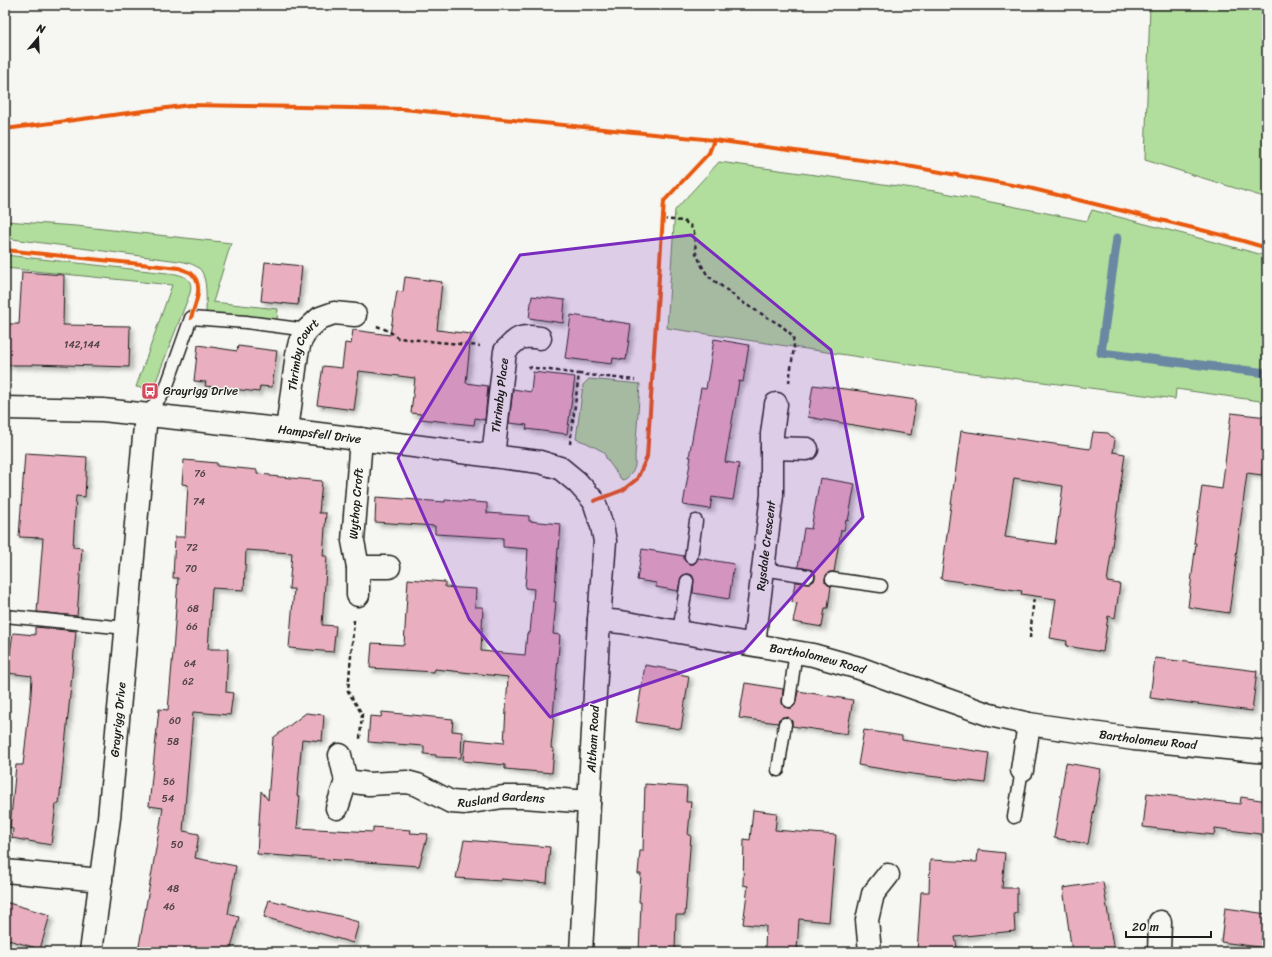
<svg xmlns="http://www.w3.org/2000/svg" width="1272" height="957" font-family="Sriracha,sans-serif">
<style>
.green{fill:#b1de9c;stroke:#667d5c}
.lines{fill:none;stroke-linecap:round;stroke-linejoin:round}
.stream{stroke:#6a88a2;stroke-width:9}
.building{fill:#e9afc0;stroke:#1c1c1c;fill-rule:evenodd;filter:url(#shadow)}
.service-casing{stroke:#1c1c1c;stroke-width:15}
.minor-casing{stroke:#1c1c1c;stroke-width:25}
.path{stroke:#1c1c1c;stroke-width:2.5;stroke-dasharray:4 3;stroke-linecap:butt}
.service{stroke:#f6f6f2;stroke-width:12}
.minor{stroke:#f6f6f2;stroke-width:22}
.cycleway-casing{stroke:#f6f6f2;stroke-width:6}
.cycleway{stroke:#e8590c;stroke-width:4}
.marked{fill:#7b2cbf;fill-opacity:0.2;stroke:#7b2cbf;stroke-width:3;stroke-linejoin:round}
.labels{text-anchor:middle;dominant-baseline:central;stroke-width:3;stroke-linejoin:round;paint-order:stroke}
.number-label{font-size:10px;fill:#4f4145}
.street-label{font-size:12px;fill:#1c1c1c;stroke:#f6f6f2}
.poi-label{font-size:12px;fill:#1c1c1c;stroke:#f6f6f2;text-anchor:start}
</style>
<defs>
<filter id="shadow"><feDropShadow dx="3.5" dy="3.5" stdDeviation="2" flood-color="#0004"/></filter>
</defs>
<rect width="100%" height="100%" fill="#f6f6f2"/>
<filter id="ink" filterUnits="userSpaceOnUse"><feTurbulence type="fractalNoise" baseFrequency=".025" numOctaves="2"/><feDisplacementMap in="SourceGraphic" scale="8" xChannelSelector="R" yChannelSelector="G"/><feConvolveMatrix kernelMatrix="1 2 1 2 8 2 1 2 1" color-interpolation-filters="sRGB"/></filter>
<g filter="url(#ink)">
<g class="green">
<path d="M1150,5H1267V198L1145,160Z"/>
<path d="M719,162L935,191L1087,221L1092,210L1267,256V402L1176,389L1175,399L926,367L667,328L675,210Z"/>
<path d="M5,221L76,226L231,243L213,302L278,309L277,320L206,313C206,301 208,278 200,269C194,264 186,262 179,261L5,238Z"/>
<path d="M5,255L176,274C188,277 193,281 190,293L153,389L136,387L172,285L5,268Z"/>
<path d="M589,379L640,384L635,456C636,468 634,473 624,480L621,479L606,458L604,452L587,443L576,439L583,385Z"/>
</g>
<g class="lines">
<path class="stream" d="M1117,238L1101,353L1267,373"/>
</g>
<g class="building">
<path d="M265,262L302,266L298,305L261,301Z"/>
<path d="M22,272L64,275L63,325L130,326L129,367L33,364V365H5V324H19Z"/>
<path d="M405,277L442,282L437,330L471,334L466,383L488,386L485,420L475,418L474,425L420,419L421,414L411,413L415,378L359,371L354,410L317,405L323,366L342,368L345,343L351,344L353,330L390,335L397,291L403,292Z"/>
<path d="M532,296L565,300L563,323L529,318Z"/>
<path d="M571,315L631,324L626,360L613,358L612,364L565,358Z"/>
<path d="M714,339L749,345L743,382L739,381L725,462L739,464L733,500L712,497L710,509L683,505L691,457H689L701,388L706,389Z"/>
<path d="M198,345L237,351L238,346L277,351L272,387L260,386L259,392L205,386L206,382L194,381Z"/>
<path d="M533,372L575,377L567,434L526,429L527,425L509,423L513,389L531,392Z"/>
<path d="M813,385L868,392V393L916,400L911,435L808,417Z"/>
<path d="M1231,413L1267,417V454H1264L1262,475L1247,473L1236,556H1237L1229,613L1188,607L1196,543H1194L1202,486L1222,489Z"/>
<path d="M961,431L1090,449L1093,432L1108,433L1115,440L1113,452L1125,454L1107,582L1120,584L1115,618L1108,616L1103,652L1066,646L1067,641L1050,638L1056,599L1021,594L1022,591L941,579ZM1014,478L1063,486L1055,544L1005,537Z"/>
<path d="M25,453L87,457L85,497L76,496L73,547L82,548L77,616L37,612L43,538L19,537Z"/>
<path d="M184,460L217,463V466L257,470V474L270,475V476L322,481L319,513H326L323,556H327L322,625L336,626L333,652L289,648L294,589H289L292,553L246,550L244,590L212,588L208,649H228L226,692L233,693L230,715L193,712L183,831L199,834L195,858L236,866L228,914L239,917L230,952H138L163,808L149,806L159,709L168,710L173,653L178,578H173L175,537H185L188,485L182,484Z"/>
<path d="M820,478L855,484L848,521L846,520L844,530H841L834,572H829L825,578V582L828,585L831,586L828,608H825L822,627L793,622L797,603L792,602L795,582L810,583L814,581L815,578V574L812,570L798,567L804,528L811,529Z"/>
<path d="M376,497L445,502V500L487,503V513L529,516V521L561,524L559,549L558,548L554,602H556L553,634L560,635L553,716H554L551,748L554,749L552,773L505,769V765L463,761L465,739L504,743L508,677L435,669L434,672L370,668L372,643L404,645L408,579L445,582V587L476,589L475,607H483L481,651L525,655L527,633H530L534,589L525,588L528,549L503,547V538L435,534V526L375,522Z"/>
<path d="M642,549L684,556V560L690,564H694L698,558L734,564L729,599L693,593L694,579L692,575L689,574H685L681,577L678,591L656,587V583L637,580Z"/>
<path d="M35,627L76,631L69,706L59,804H56L51,845L12,838L13,829L10,828L16,765H23L31,695L32,676L7,673L13,633L35,635Z"/>
<path d="M1155,658L1257,671L1252,711L1150,698Z"/>
<path d="M645,665L679,671L678,674L689,676L681,729L636,722Z"/>
<path d="M745,683L783,689L782,703L784,707L788,708H792L795,705L798,691L853,700L847,734L792,726V721L786,717H783L779,719L778,723L739,718Z"/>
<path d="M382,712L453,719L452,731L462,732L461,758L436,757V755L424,754V746L368,742L370,716L381,717Z"/>
<path d="M306,713L324,715L322,741L302,739L297,796H300L297,828L373,832V827L411,830L410,833L428,834L419,866L257,854L261,791L268,800L273,738Z"/>
<path d="M864,730L902,736V740L989,753L985,783L913,774L858,765Z"/>
<path d="M1066,763L1101,769L1088,844L1054,838Z"/>
<path d="M645,784L687,787L686,802H691L688,835H691L685,915H676L675,952H639L641,902H639L641,874H638L640,851H643Z"/>
<path d="M1147,793L1240,804L1241,797L1267,801V835L1215,828L1214,835L1143,827Z"/>
<path d="M753,810L777,813L775,830L836,835L829,922L799,919L797,951L765,949L766,926L743,924L748,886L743,885L744,839L750,840Z"/>
<path d="M464,840L550,847L547,883L501,879V881L456,878Z"/>
<path d="M978,850L1005,853L1002,888H1017V913H1014L1015,931L955,937L958,952H917L921,892H929L930,860L977,862Z"/>
<path d="M1103,882L1114,952H1072L1063,888Z"/>
<path d="M269,900L348,918L347,919L359,922L353,943L264,917Z"/>
<path d="M5,902L50,915L40,949L5,939Z"/>
<path d="M1225,908L1267,914V948L1221,942Z"/>
</g>
<g class="lines">
<defs>
<g id="service">
<path d="M146,415L165,391L191,318L246,322L307,330"/>
<path d="M691,557L696,521"/>
<path d="M763,569L808,576"/>
<path d="M832,579L881,586"/>
<path d="M5,616L126,628"/>
<path d="M679,632L687,581"/>
<path d="M789,701L796,651"/>
<path d="M778,770L785,724"/>
<path d="M1014,817L1022,770"/>
</g>
<g id="minor">
<path id="s1" d="M5,408L103,410L287,430L493,456L540,462L560,468L577,482L594,501L602,526L605,541L599,620L581,952"/>
<path id="s2" d="M287,430L297,354L300,342L307,330L320,318L334,313L355,315"/>
<path d="M772,448L807,449"/>
<path id="s3" d="M493,456L505,351C519,337 520,335 540,338"/>
<path d="M358,567H389"/>
<path id="s4" d="M358,595V567L353,541L361,439"/>
<path id="s5" d="M599,620L621,622L679,632L813,655L859,668L897,682L990,715L1029,724L1134,739L1267,752"/>
<path id="s6" d="M754,644L772,495V434L776,404"/>
<path id="s7" d="M340,755L346,781L369,784L407,782L418,785L451,802L465,803L503,797H524L589,802"/>
<path d="M1022,770L1029,724"/>
<path d="M337,808L346,781"/>
<path d="M5,871L101,880"/>
<path id="s8" d="M91,952L109,818L146,415"/>
<path d="M870,952L867,920L873,894L888,875"/>
<path d="M1159,952L1160,922"/>
</g>
</defs>
<use href="#service" class="service-casing"/>
<use href="#minor" class="minor-casing"/>
<g class="path">
<path d="M663,219L683,221L690,225L694,232L696,253L702,266L708,276L745,304L782,326L793,336L794,347L789,382"/>
<path d="M377,326L389,331L398,338L480,346"/>
<path d="M528,367L579,374"/>
<path d="M570,444L579,374L635,380"/>
<path d="M354,620L348,691L362,714L360,739"/>
<path d="M1030,638L1034,596"/>
</g>
<use href="#service" class="service"/>
<use href="#minor" class="minor"/>
<defs>
<g id="cycleway">
<path d="M5,129L190,105L403,109L714,140L913,167L1029,188L1226,236L1267,248"/>
<path d="M5,250L179,268C183,270 187,271 191,273C205,285 195,304 191,318"/>
<path d="M594,501L623,490L637,479L647,457L664,201L709,153L714,140"/>
</g>
</defs>
<use href="#cycleway" class="cycleway-casing"/>
<use href="#cycleway" class="cycleway"/>
</g>
</g>
<path class="marked" d="M691,235L831,350L863,517L744,651L550,717L469,619L398,458L520,255Z"/>
<defs>
<symbol id="bus-square" viewBox="-11 -11 22 22"><rect x="-9" y="-9" width="18" height="18" rx="4" fill="#d1495b" stroke="#f6f6f2"/><path d="M-5-6H5V4H4V6H2V4H-2V6H-4V4H-5ZM-3.5-4V0h7V-4ZM-3.5 1.2v1.5H-2V1.2ZM2 1.2v1.5H3.5V1.2Z" fill="#fff"/></symbol>
</defs>
<g fill-rule="evenodd">
<use href="#bus-square" x="140" y="381" width="20" height="20"/>
</g>
<g class="labels">
<g class="number-label">
<text x="82" y="345">142,144</text>
<text x="200" y="474">76</text>
<text x="199" y="502">74</text>
<text x="192" y="548">72</text>
<text x="191" y="569">70</text>
<text x="193" y="609">68</text>
<text x="192" y="627">66</text>
<text x="190" y="664">64</text>
<text x="188" y="682">62</text>
<text x="175" y="721">60</text>
<text x="173" y="742">58</text>
<text x="169" y="782">56</text>
<text x="168" y="799">54</text>
<text x="177" y="845">50</text>
<text x="173" y="889">48</text>
<text x="169" y="907">46</text>
</g>
<g class="street-label">
<text stroke="none"><textPath href="#s2" startOffset="78">Thrimby Court</textPath></text>
<text stroke="none"><textPath href="#s3" startOffset="61">Thrimby Place</textPath></text>
<text stroke="none"><textPath href="#s1" startOffset="316">Hampsfell Drive</textPath></text>
<text stroke="none"><textPath href="#s4" startOffset="92">Wythop Croft</textPath></text>
<text stroke="none"><textPath href="#s6" startOffset="99">Rysdale Crescent</textPath></text>
<text stroke="none"><textPath href="#s5" startOffset="222">Bartholomew Road</textPath></text>
<text stroke="none"><textPath href="#s8" startOffset="234">Grayrigg Drive</textPath></text>
<text transform="translate(593 739) rotate(-87)">Altham Road</text>
<text stroke="none"><textPath href="#s5" startOffset="564">Bartholomew Road</textPath></text>
<text stroke="none"><textPath href="#s7" startOffset="187">Rusland Gardens</textPath></text>
</g>
<g class="poi-label">
<text x="163" y="391">Grayrigg Drive</text>
</g>
</g>
<rect width="1272" height="957" fill="none" stroke="#f6f6f2" stroke-width="20"/>
<rect x="10" y="10" width="1252" height="937" fill="none" stroke="#1c1c1c" stroke-width="1.5" filter="url(#ink)"/>
<g transform="translate(38 38) rotate(19)" stroke="#f6f6f2" stroke-width="3" paint-order="stroke">
<path d="M0-3L7 15L0 10L-7 15Z" fill="#1c1c1c"/>
<text y="-6" font-size="11" font-weight="bold" text-anchor="middle" fill="#1c1c1c">N</text>
</g>
<path d="M1126 931v6h85v-6" fill="none" stroke="#1c1c1c" stroke-width="2"/>
<text x="1132" y="931" font-size="12" fill="#1c1c1c" stroke="#f6f6f2" stroke-width="3" paint-order="stroke">20 m</text>
</svg>
